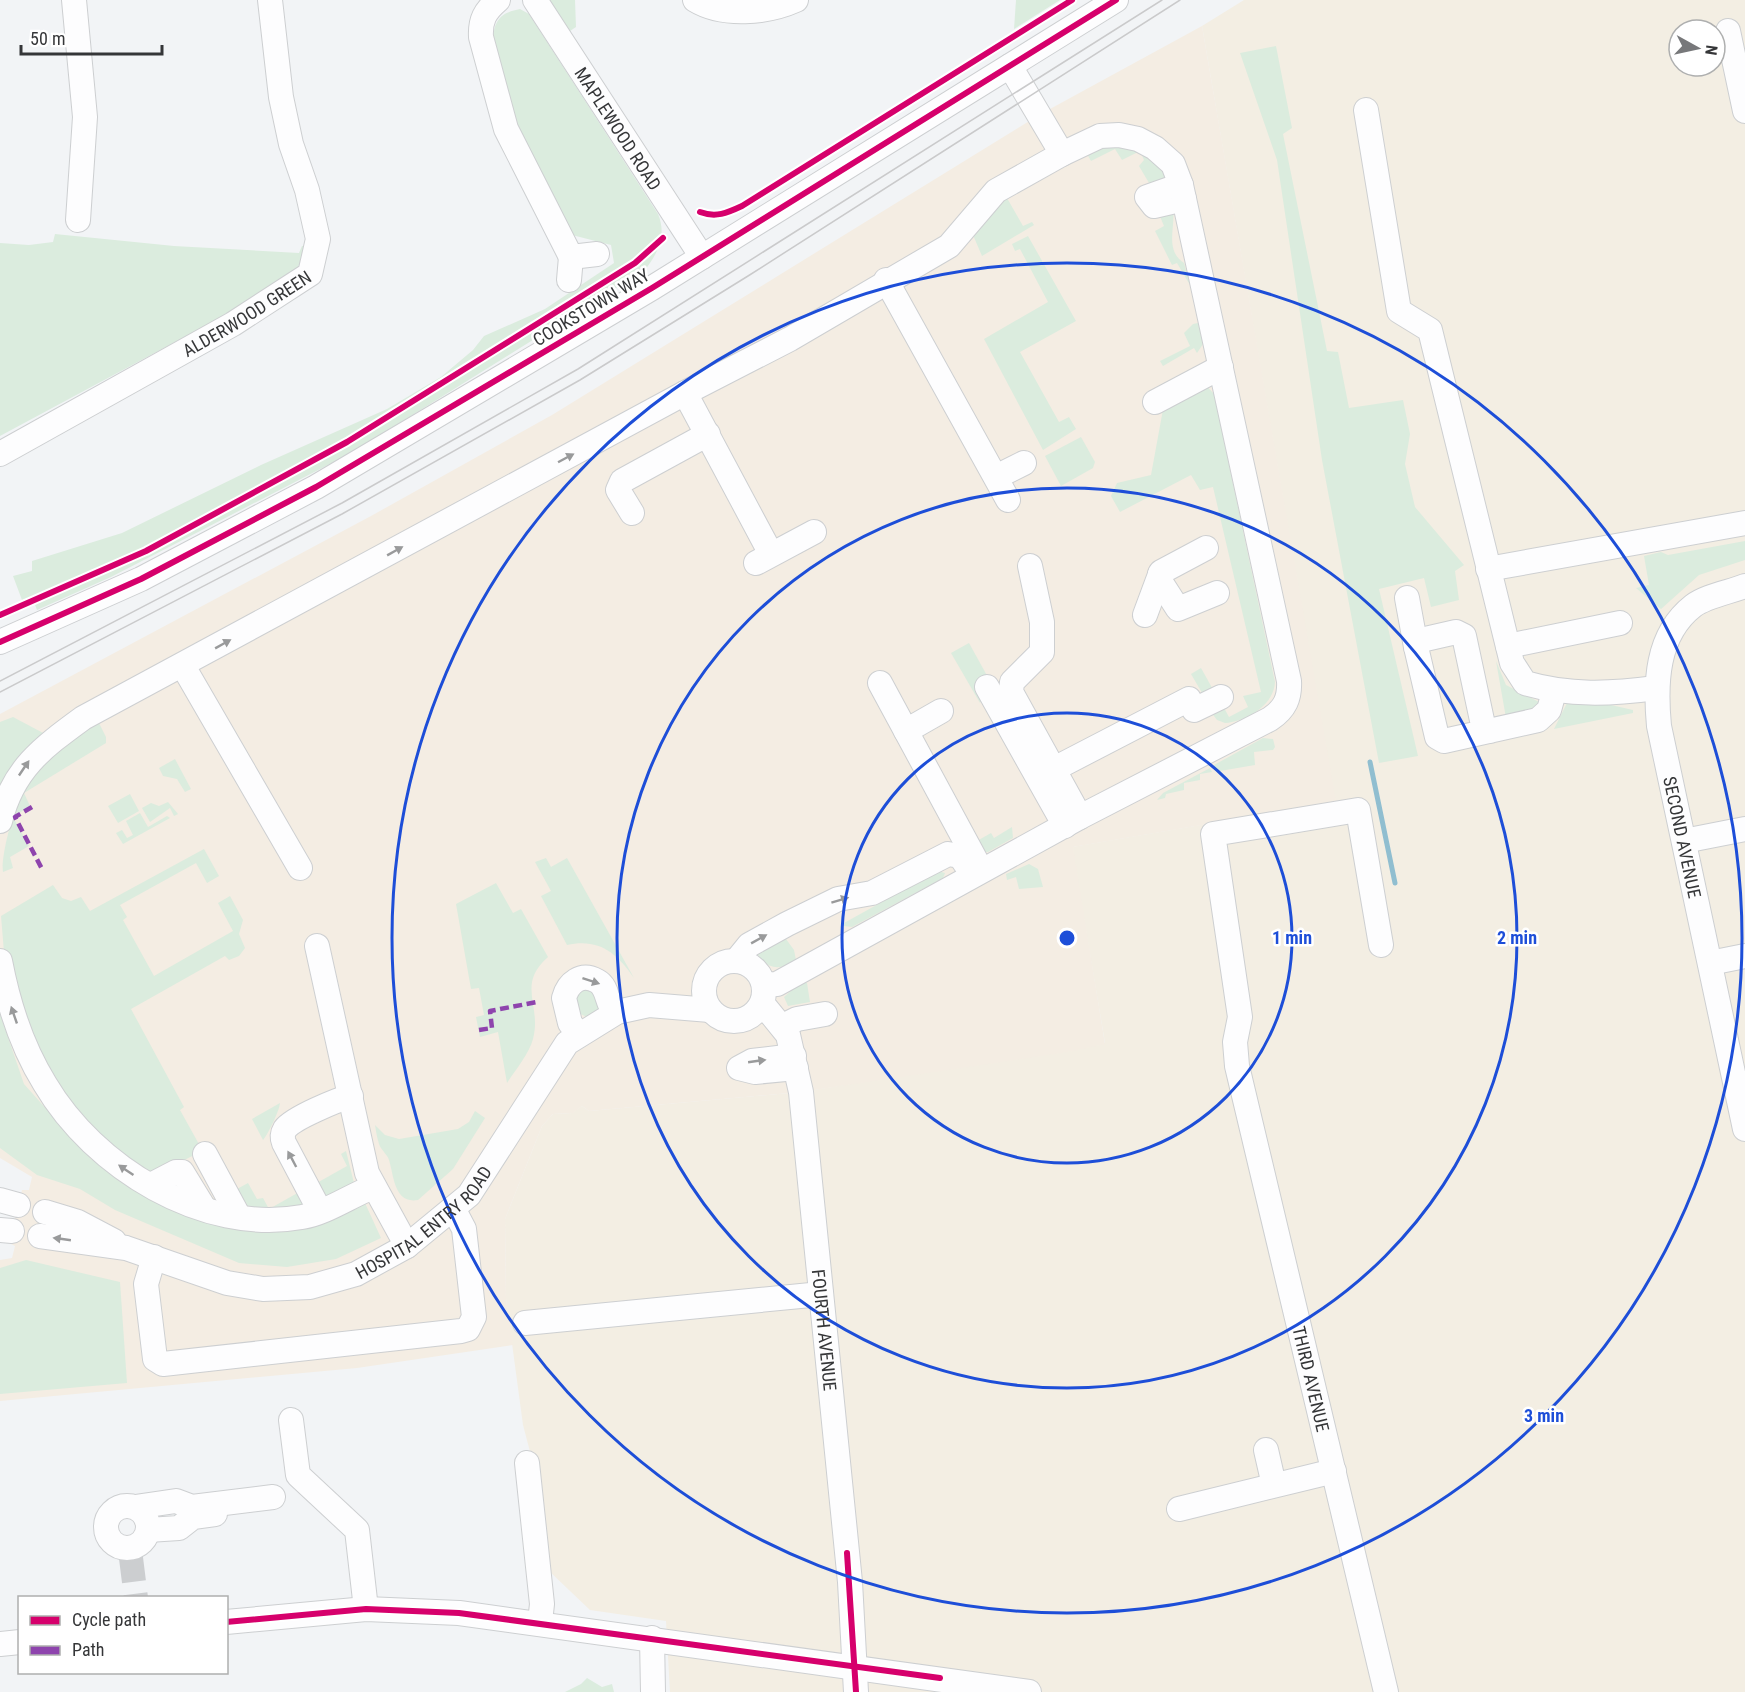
<svg xmlns="http://www.w3.org/2000/svg" width="1745" height="1692" font-family="'Roboto Condensed',sans-serif">
<style>
.industrial{fill:#f3eee3;fill-rule:evenodd}
.medical{fill:#f4ede3}
.green{fill:#dbecde}
.lines{fill:none;stroke-linecap:round;stroke-linejoin:round}
.stream{stroke:#90bed0;stroke-width:5}
.minor-tunnel{stroke:#ccced0;stroke-width:24;stroke-dasharray:24 12;stroke-linecap:butt}
.minor-casing{stroke:#cdcfd1;stroke-width:26}
.minor{stroke:#fdfdfe;stroke-width:24}
.tram{stroke:#cacacb;stroke-width:1.5}
.quiet{stroke:#8e44ad;stroke-width:4.5;stroke-dasharray:9 4.5;stroke-linecap:butt}
.cycleway-casing{stroke:#fff;stroke-width:10}
.cycleway{stroke:#d6006c;stroke-width:6}
.oneway{fill:#999a9b}
.ring{fill:none;stroke:#1d4ed8;stroke-width:3}
.labels{text-anchor:middle;dominant-baseline:central;stroke-width:5;stroke-linejoin:round;paint-order:stroke}
.street-label{font-size:18px;fill:#353638;stroke:#fff}
.centre{fill:#1d4ed8;stroke:#fff;stroke-width:3}
.ring-label{font-size:18px;text-anchor:middle;font-weight:bold;fill:#1d4ed8;stroke:#fff;stroke-width:5;stroke-linejoin:round;paint-order:stroke}
</style>
<rect width="100%" height="100%" fill="#f2f4f6"/>
<path class="industrial" d="M1244,0H1745V1692H670L666,1621L590,1610L548,1570L533,1463L523,1425L506,1299L505,1219L542,1126L553,1114L572,1113L582,1106L589,1111L801,1092L1105,1043L1072,847L1335,802L1202,26ZM1679,30H1715V66H1679Z"/>
<path class="medical" d="M1202,26L1336,802L1073,847L1105,1044L1068,1052L801,1092L589,1111L582,1106L573,1113L553,1114L542,1126L505,1219L506,1299L513,1345L357,1368L0,1401V1260L12,1258L15,1246L9,1243L22,1190H29L32,1177L0,1158V714L371,516L552,415L1039,115Z"/>
<g class="green">
<path d="M549,0H575L576,27L570,31Z"/>
<path d="M1016,0H1060L1014,29Z"/>
<path d="M520,9L529,14L658,214C667,235 658,253 645,270L353,452L111,577L37,610L32,597L22,600L13,576L32,571V561L122,533L261,465L387,409L441,377L473,350L484,336L545,309L614,263L611,245L572,235C553,197 476,59 497,22C502,13 511,11 520,9Z"/>
<path d="M1276,46L1292,128L1283,134L1327,351L1338,352L1349,408L1403,400L1410,434L1405,464L1415,507L1464,565L1455,571L1459,600L1431,607L1424,578L1379,589L1418,756L1379,763L1322,460L1277,160L1240,53Z"/>
<path d="M1101,144C1130,146 1155,151 1168,179L1152,188L1139,166L1144,160L1140,151L1122,160L1115,149L1091,161L1087,154Z"/>
<path d="M1007,198L1023,226L1032,222L1034,225L982,256L973,235L993,205Z"/>
<path d="M1173,208C1176,226 1164,250 1184,263L1190,285L1177,263L1172,265L1155,231L1164,226L1159,214Z"/>
<path d="M55,234L174,246L299,253L302,246H305C301,271 291,276 272,290L0,436V243L29,245L53,242Z"/>
<path d="M1028,236L1076,321L1020,352L1059,422L1069,417L1076,429L1043,450L984,339L1048,302L1020,249L1015,251L1012,244Z"/>
<path d="M1198,323L1203,344L1197,353L1194,348L1163,366L1160,361L1190,346L1184,333L1193,324Z"/>
<path d="M1204,383L1214,394L1275,682C1274,705 1247,721 1225,723L1217,720L1211,712L1223,706L1229,717L1248,707L1243,696L1261,692L1213,487L1200,490L1191,475L1120,512L1111,496L1117,483L1151,475L1164,404Z"/>
<path d="M1081,437L1095,462L1093,468L1061,486L1045,456Z"/>
<path d="M1745,541V560L1699,575L1661,609L1636,588L1649,585L1644,556L1661,552L1668,555Z"/>
<path d="M969,643L990,681L980,703L951,653Z"/>
<path d="M1496,661L1506,685L1539,702V707L1506,718Z"/>
<path d="M1201,668L1215,693L1205,698L1191,674Z"/>
<path d="M1589,700L1633,710V713L1554,729L1568,701Z"/>
<path d="M13,717L45,734L0,792V722Z"/>
<path d="M97,719L106,737V743L24,793L30,806L13,817L29,846L10,857L13,868L3,872C0,853 22,777 36,763C54,747 77,734 97,719Z"/>
<path d="M1263,738L1273,739L1275,747L1273,750L1254,752L1255,765L1220,771L1214,770V765Z"/>
<path d="M175,759L191,789L185,792L177,779L163,776L159,768Z"/>
<path d="M1210,768L1212,772L1200,774V780L1184,783V790L1166,794L1165,798L1157,800L1163,793Z"/>
<path d="M130,794L139,811L118,823L108,806Z"/>
<path d="M168,802L178,814L174,816L170,808L150,822L142,808L151,803L159,806Z"/>
<path d="M140,813L148,827L167,816L170,818L123,844L116,833L122,830L127,838L133,835L126,821Z"/>
<path d="M1012,827L1013,838L988,852H984L977,841L991,833L994,838Z"/>
<path d="M204,849L219,876L207,883L196,863L120,905L127,917L123,920L154,976L233,931L218,903L230,896L243,920L239,934L245,948L239,956L229,960L225,956L131,1009L184,1107L180,1110L200,1146L196,1154L150,1178L120,1158L44,1072L5,964L1,916L53,885L62,898L71,901L81,897L90,911Z"/>
<path d="M546,858L551,867L567,858L634,978C617,953 599,938 567,945L541,896L551,891L535,862Z"/>
<path d="M1029,864L1038,869L1043,887L1019,889L1016,877L1007,880L1006,874Z"/>
<path d="M938,871L945,873L943,878L852,927L844,926V923Z"/>
<path d="M496,883L513,913L521,909L548,957C516,985 542,1005 533,1039C529,1054 516,1069 507,1083L498,1032L480,1037L476,1017L484,1015L479,988L471,989L456,904Z"/>
<path d="M782,939H786L794,950L796,960C780,971 767,970 756,952Z"/>
<path d="M801,982L807,983L810,1002L788,1006L784,997Z"/>
<path d="M585,988L600,996L599,1010L587,1017L578,1013L574,996Z"/>
<path d="M0,1014L24,1084L91,1159L200,1221L237,1228L365,1203L381,1238L336,1259L287,1267L239,1263L115,1210L80,1189L37,1175L0,1148Z"/>
<path d="M280,1103C279,1112 268,1134 263,1140L252,1119Z"/>
<path d="M475,1111L485,1118L453,1169L418,1200C394,1204 394,1176 389,1160C387,1154 381,1150 379,1144C377,1138 376,1131 375,1125L385,1135L399,1139L458,1129L469,1122Z"/>
<path d="M346,1151L355,1187L330,1201L315,1184L347,1166L341,1154Z"/>
<path d="M248,1183L257,1199L263,1198L269,1209L301,1191L308,1204L306,1210L274,1213L251,1211L237,1189Z"/>
<path d="M26,1260L120,1282L127,1383L0,1394V1268Z"/>
<path d="M587,1678L602,1687L612,1684L614,1692H565L581,1684Z"/>
</g>
<g class="lines">
<path class="stream" d="M1370,762L1395,883"/>
<path class="minor-tunnel" d="M131,1558L136,1598"/>
<defs>
<g id="minor">
<path d="M74,0L85,117L78,220"/>
<path d="M498,0C485,11 480,20 481,37L506,129L571,257L597,254"/>
<path id="s1" d="M535,0L702,257"/>
<path d="M695,0C723,17 767,13 796,0"/>
<path d="M1728,31L1745,111"/>
<path d="M1010,66L1062,154"/>
<path d="M1366,110L1399,311L1430,330L1512,663L1525,683C1569,696 1611,694 1656,688"/>
<path d="M1181,185L1147,197L1154,206L1184,199"/>
<path d="M569,280L571,257"/>
<path d="M886,280L1008,500"/>
<path d="M685,393L771,554"/>
<path d="M1155,402L1221,367"/>
<path id="s2" d="M0,454L233,324L310,274L318,239L307,190L291,144L281,97L270,0"/>
<path d="M996,477L1024,463"/>
<path d="M632,513L618,490L622,481L708,434"/>
<path d="M756,563L814,532"/>
<path d="M1030,566L1042,622V652L1012,682L1011,692L1080,817"/>
<path d="M1488,569L1745,523"/>
<path d="M1160,574V581L1178,609L1217,593"/>
<path id="s3" d="M1745,586C1730,592 1706,596 1693,606C1656,635 1655,684 1659,726L1745,1129"/>
<path d="M1407,598L1416,647"/>
<path d="M1145,615L1161,572L1206,548"/>
<path d="M0,642L141,579L316,487L652,288L1116,0"/>
<path d="M1508,646L1620,623"/>
<path d="M183,666L300,868"/>
<path d="M880,683L980,868"/>
<path d="M987,687L1065,826"/>
<path d="M1194,710L1221,697"/>
<path d="M906,731L941,711"/>
<path d="M1490,731L1483,725L1464,636L1456,632L1421,640L1416,647L1437,737L1444,741L1538,720L1549,710L1554,692"/>
<path d="M1054,769L1189,699"/>
<path d="M0,821C13,769 42,748 83,718L685,393L790,339L949,246L996,191L1062,154L1100,136L1119,135L1138,139L1155,148L1173,164L1181,185L1289,681C1290,698 1285,709 1270,719L1080,817L777,984L764,985"/>
<path d="M1684,841L1745,829"/>
<path id="s4" d="M1381,945L1358,810L1213,834L1240,1017L1235,1042L1237,1066L1386,1692"/>
<path d="M317,946L367,1173L407,1246"/>
<circle cx="734" cy="991" r="30"/>
<path d="M0,961C8,1003 22,1047 45,1084C94,1167 203,1235 302,1217C326,1213 350,1196 373,1187"/>
<path d="M736,961L749,945L787,924L838,899L872,893L948,854L960,856L973,875"/>
<path d="M1710,963L1745,956"/>
<path id="s5" d="M762,1003L788,1035L801,1092L850,1582L856,1692"/>
<path d="M783,1026L797,1019L825,1014"/>
<path d="M579,1035L570,1023L564,998C568,983 581,972 597,981C610,988 605,1006 617,1012"/>
<path d="M794,1056L752,1061L739,1068L755,1072L796,1068"/>
<path d="M205,1154L239,1217"/>
<path d="M151,1185L176,1172H182L204,1208"/>
<path d="M0,1200L18,1205"/>
<path d="M320,1211L284,1143C282,1138 282,1134 285,1129C293,1118 337,1100 351,1096"/>
<path d="M45,1212L78,1222L114,1241"/>
<path d="M0,1230L12,1231"/>
<path id="s6" d="M40,1236L126,1248L227,1283L263,1289L310,1287L356,1274L407,1246L469,1195L567,1043L617,1012L649,1005L710,1010"/>
<path d="M154,1257L146,1284L155,1359L163,1364L461,1331L468,1329L474,1317L464,1229L454,1210"/>
<path d="M525,1323L821,1294"/>
<path d="M291,1420L298,1475L357,1530L366,1609"/>
<path d="M1266,1450L1274,1485"/>
<path d="M527,1463L542,1604L540,1622"/>
<circle cx="127" cy="1527" r="21"/>
<path d="M135,1507L176,1501L192,1507L273,1497"/>
<path d="M1179,1509L1334,1471"/>
<path d="M148,1530L179,1528L193,1517L215,1514"/>
<path d="M226,1622L366,1609L459,1613L1029,1692"/>
<path d="M652,1638L653,1692"/>
<path d="M0,1644L20,1642"/>
</g>
</defs>
<use href="#minor" class="minor-casing"/>
<use href="#minor" class="minor"/>
<g class="tram">
<path d="M0,681L342,503L578,369L1162,0"/>
<path d="M0,692L342,514L580,380L748,276L1180,0"/>
</g>
<g class="quiet">
<path d="M32,807L15,817L42,869"/>
<path d="M479,1030L492,1028L490,1011L537,1002"/>
</g>
<defs>
<g id="cycleway">
<path d="M700,212C716,218 727,213 742,206L1072,0"/>
<path d="M0,615L146,551L347,442L635,263L663,238"/>
<path d="M0,642L141,579L316,487L652,288L1116,0"/>
<path d="M847,1553L856,1692"/>
<path d="M226,1622L366,1609L459,1613L940,1678"/>
</g>
</defs>
<use href="#cycleway" class="cycleway-casing"/>
<use href="#cycleway" class="cycleway"/>
</g>
<defs><path id="oneway-solid" d="M-6-.8H1V-3.2L6.5 0L1 3.2V.8H-6Z" transform="scale(1.5)"/></defs>
<g class="oneway">
<use href="#oneway-solid" transform="translate(566 458) rotate(-28)"/>
<use href="#oneway-solid" transform="translate(395 551) rotate(-29)"/>
<use href="#oneway-solid" transform="translate(223 644) rotate(-29)"/>
<use href="#oneway-solid" transform="translate(24 768) rotate(-56)"/>
<use href="#oneway-solid" transform="translate(840 900) rotate(-17)"/>
<use href="#oneway-solid" transform="translate(759 939) rotate(-29)"/>
<use href="#oneway-solid" transform="translate(591 981) rotate(18)"/>
<use href="#oneway-solid" transform="translate(14 1015) rotate(-109)"/>
<use href="#oneway-solid" transform="translate(757 1061) rotate(-8)"/>
<use href="#oneway-solid" transform="translate(292 1159) rotate(-118)"/>
<use href="#oneway-solid" transform="translate(126 1170) rotate(-146)"/>
<use href="#oneway-solid" transform="translate(62 1239) rotate(-172)"/>
</g>
<g class="ring">
<circle cx="1067" cy="938" r="225"/>
<circle cx="1067" cy="938" r="450"/>
<circle cx="1067" cy="938" r="675"/>
</g>
<g class="labels">
<g class="street-label">
<text stroke="none"><textPath href="#s1" startOffset="153">MAPLEWOOD ROAD</textPath></text>
<text transform="translate(591 307) rotate(-31)">COOKSTOWN WAY</text>
<text stroke="none"><textPath href="#s2" startOffset="284">ALDERWOOD GREEN</textPath></text>
<text stroke="none"><textPath href="#s3" startOffset="300">SECOND AVENUE</textPath></text>
<text stroke="none"><textPath href="#s6" startOffset="411">HOSPITAL ENTRY ROAD</textPath></text>
<text stroke="none"><textPath href="#s5" startOffset="339">FOURTH AVENUE</textPath></text>
<text stroke="none"><textPath href="#s4" startOffset="840">THIRD AVENUE</textPath></text>
</g>
</g>
<circle cx="1067" cy="938" r="9" class="centre"/>
<g class="ring-label">
<text x="1292" y="944">1 min</text>
<text x="1517" y="944">2 min</text>
<text x="1544" y="1422">3 min</text>
</g>
<rect x="18" y="1596" width="210" height="78" fill="#ffffff" stroke="#aeafaf" stroke-width="1.5"/>
<rect x="30" y="1616" width="30" height="9" fill="#d6006c" stroke="#aeafaf" stroke-width="1.5"/>
<text x="72" y="1626" font-size="18" fill="#353638">Cycle path</text>
<rect x="30" y="1646" width="30" height="9" fill="#8e44ad" stroke="#aeafaf" stroke-width="1.5"/>
<text x="72" y="1656" font-size="18" fill="#353638">Path</text>
<g transform="translate(1697 48) rotate(98)"><circle r="28" fill="#ffffff" stroke="#aeafaf" stroke-width="1.5"/>
<path d="M0-4.5L10 22L0 15L-10 22Z" fill="#77787a"/>
<text y="-9" font-size="16" font-weight="bold" text-anchor="middle" fill="#353638">N</text>
</g>
<path d="M21 45v9h141v-9" fill="none" stroke="#353638" stroke-width="3"/>
<text x="30" y="45" font-size="18" fill="#353638" stroke="#ffffff" stroke-width="4.5" paint-order="stroke">50 m</text>
</svg>
